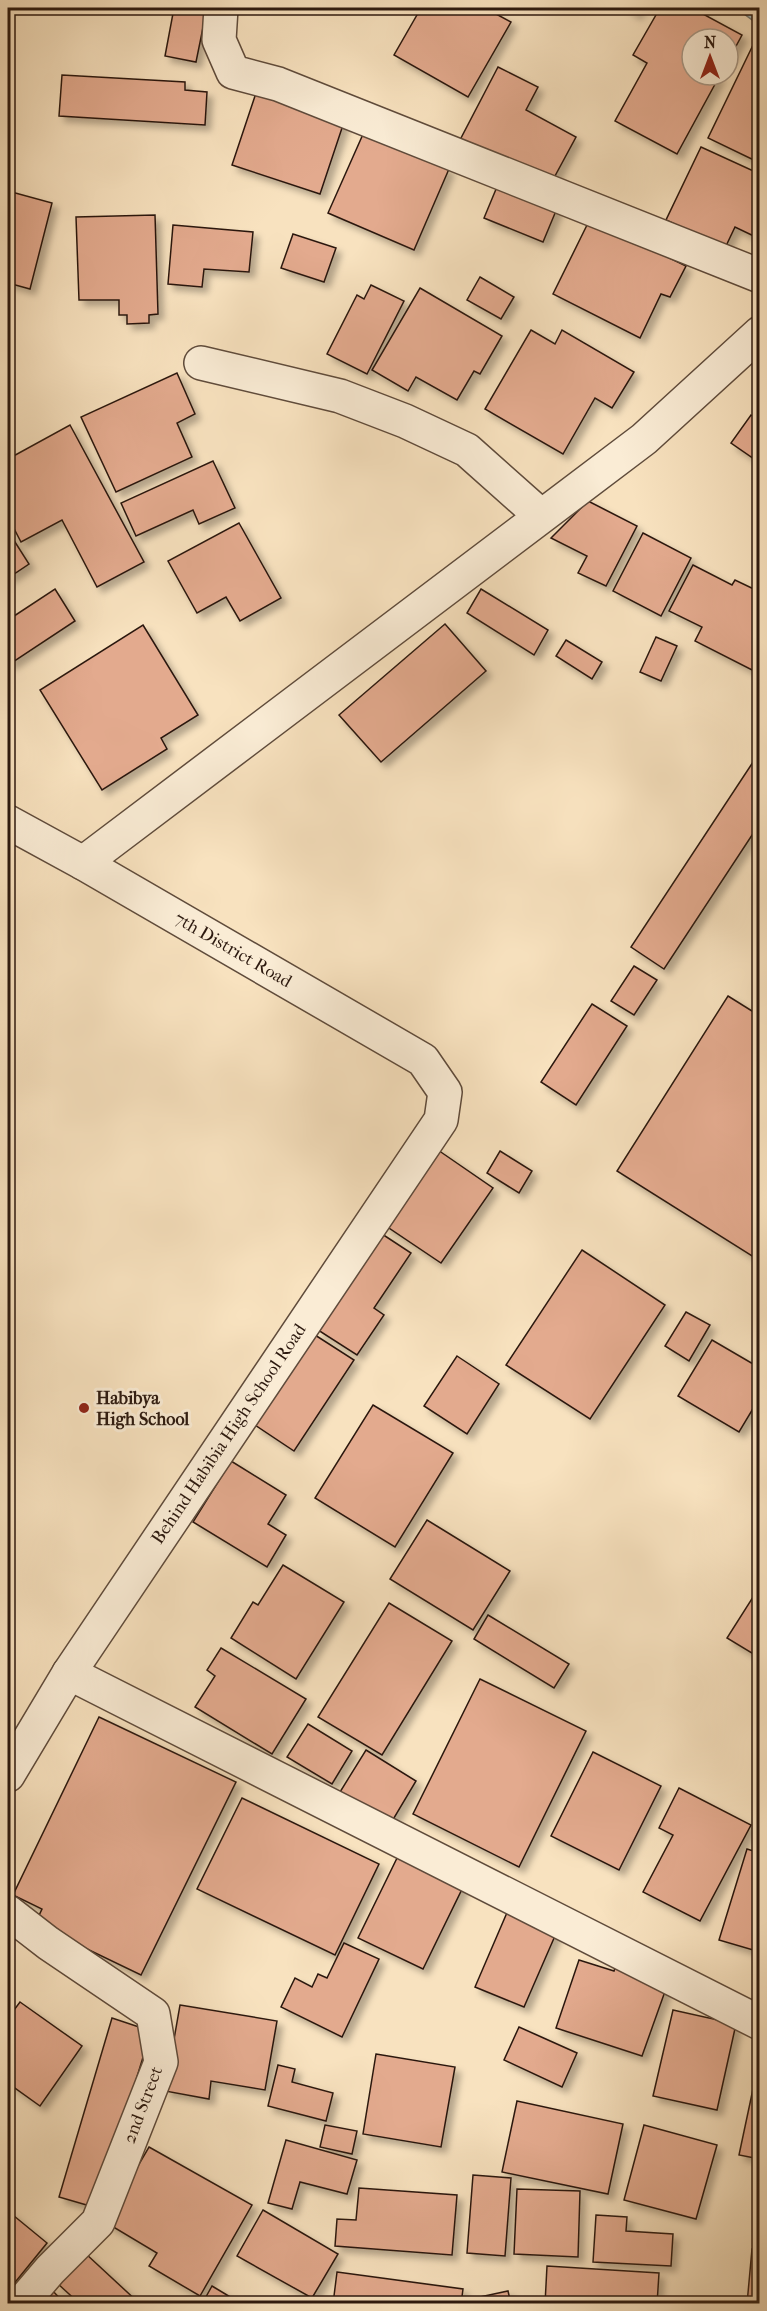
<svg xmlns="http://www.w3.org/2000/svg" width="767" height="2311" font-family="'IM FELL French Canon',serif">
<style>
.water{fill:#a3bbbd;stroke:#737a77;stroke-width:1.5}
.building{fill:#e3aa8e;stroke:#2c190f;stroke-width:1.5;filter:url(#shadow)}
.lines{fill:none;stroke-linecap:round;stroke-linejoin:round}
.minor-casing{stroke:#5f4b3b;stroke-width:36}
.minor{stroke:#faecd5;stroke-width:33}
.poi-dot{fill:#8f2418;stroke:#faecd5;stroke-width:2}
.labels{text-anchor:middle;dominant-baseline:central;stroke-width:6;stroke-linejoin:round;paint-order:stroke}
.street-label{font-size:18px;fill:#2c190f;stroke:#faecd5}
.poi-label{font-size:18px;font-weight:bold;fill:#2c190f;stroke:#faecd5;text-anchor:start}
</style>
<defs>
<filter id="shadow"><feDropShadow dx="5.5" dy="5.5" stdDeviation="3" flood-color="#0004"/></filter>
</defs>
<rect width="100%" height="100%" fill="#f8e2bf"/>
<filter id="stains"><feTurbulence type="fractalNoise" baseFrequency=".00333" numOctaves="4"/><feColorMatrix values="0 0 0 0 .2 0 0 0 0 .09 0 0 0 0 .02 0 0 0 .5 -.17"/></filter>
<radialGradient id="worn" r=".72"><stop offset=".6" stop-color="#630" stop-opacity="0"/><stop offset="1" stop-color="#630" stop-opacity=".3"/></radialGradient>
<path class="water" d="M736,8H759V25Z"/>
<g class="building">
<path d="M174,8H207L196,62L165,56Z"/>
<path d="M421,8H485L511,22L468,97L394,55Z"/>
<path d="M626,8H640L636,14Z"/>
<path d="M660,8H692L742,35L728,61V39H692V75H720L677,154L615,121L647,63L633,55Z"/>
<path d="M754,43L760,46V163L708,138Z"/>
<path d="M498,67L538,87L526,110L576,137L549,187L460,140Z"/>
<path d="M62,75L185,82V90L207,92L205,125L59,116Z"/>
<path d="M257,90L345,119L320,194L232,165Z"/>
<path d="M364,132L449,169L414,250L328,213Z"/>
<path d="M701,147L760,174V239L735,227L725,248L666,220Z"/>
<path d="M499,182L558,206L543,242L484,218Z"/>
<path d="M8,191L52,203L30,289L8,283Z"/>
<path d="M155,215L158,314L149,315V323L127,324V315H119V300H79L76,217Z"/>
<path d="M590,219L686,266L670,297L661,294L640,338L553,294Z"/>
<path d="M173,225L253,232L249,272L204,269L202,287L168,284Z"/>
<path d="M293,234L336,248L324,282L281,268Z"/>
<path d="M480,277L514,297L501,319L467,300Z"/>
<path d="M371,285L404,301L367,374L327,354L357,295L364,299Z"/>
<path d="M420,288L502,336L480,374L474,371L457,400L416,377L408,391L372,370Z"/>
<path d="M531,330L555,344L562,330L634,372L612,408L595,398L563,454L485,409Z"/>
<path d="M177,373L195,414L177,423L192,457L116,492L81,417Z"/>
<path d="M751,415L760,421V463L731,443Z"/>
<path d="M70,425L144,562L97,587L62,520L21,542L8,517V459Z"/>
<path d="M213,461L235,508L199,524L193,510L136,536L121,503Z"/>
<path d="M588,501L637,526L606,586L578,573L587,556L551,538Z"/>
<path d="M239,523L281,598L240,621L226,597L197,613L168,561Z"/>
<path d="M8,531L29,564L8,578Z"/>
<path d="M643,533L691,558L661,616L613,591Z"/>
<path d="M693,565L732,585L735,580L760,592V674L695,641L702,627L669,611Z"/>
<path d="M55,589L75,621L10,664L8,660V620Z"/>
<path d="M481,589L548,630L534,655L467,613Z"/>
<path d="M445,624L486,671L381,762L339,715Z"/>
<path d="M143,625L198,715L161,738L167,749L102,790L40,690Z"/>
<path d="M656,637L677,646L661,681L640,672Z"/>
<path d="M566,640L602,662L592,679L556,656Z"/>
<path d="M759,753L760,823L664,969L631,947Z"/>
<path d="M634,966L657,980L634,1015L611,1001Z"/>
<path d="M728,996L760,1016V1261L617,1171Z"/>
<path d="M592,1004L627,1026L576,1105L541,1082Z"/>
<path d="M435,1148L493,1188L441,1263L383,1224Z"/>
<path d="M500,1151L532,1171L519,1193L487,1173Z"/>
<path d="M382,1234L411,1253L374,1308L384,1315L357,1355L318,1330Z"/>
<path d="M582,1250L665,1305L590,1419L506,1365Z"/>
<path d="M686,1312L710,1325L689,1361L665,1346Z"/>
<path d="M315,1335L354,1360L294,1451L255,1425Z"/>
<path d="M712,1340L760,1368V1397L739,1432L678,1396Z"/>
<path d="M457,1356L499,1384L467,1434L424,1406Z"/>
<path d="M373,1405L453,1453L395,1547L315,1498Z"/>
<path d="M231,1461L286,1495L268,1524L286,1535L267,1567L193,1522Z"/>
<path d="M427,1520L510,1571L473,1630L390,1579Z"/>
<path d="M283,1565L344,1602L296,1679L231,1638L253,1602L258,1605Z"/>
<path d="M760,1586V1658L727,1638Z"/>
<path d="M389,1603L452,1641L382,1755L318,1717Z"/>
<path d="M488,1615L569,1664L554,1688L474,1639Z"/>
<path d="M221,1648L306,1699L272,1754L195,1707L215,1676L207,1670Z"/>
<path d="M480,1679L586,1731L519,1867L413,1814Z"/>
<path d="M99,1717L236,1782L141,1975L35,1924L42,1909L13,1895Z"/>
<path d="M308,1724L352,1751L332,1784L287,1757Z"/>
<path d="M366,1750L416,1781L391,1823L340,1792Z"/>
<path d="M593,1752L661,1786L619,1870L551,1836Z"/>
<path d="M679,1788L751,1825L700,1921L643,1892L673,1835L659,1828Z"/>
<path d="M242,1798L379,1864L335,1955L197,1889Z"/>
<path d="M747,1849L760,1853V1952L719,1940Z"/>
<path d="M400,1852L465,1883L423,1969L358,1938Z"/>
<path d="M509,1908L558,1929L524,2007L475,1987Z"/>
<path d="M344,1943L379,1959L342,2037L281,2007L295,1978L312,1987L318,1974L327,1978Z"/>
<path d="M579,1960L614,1971L616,1965L668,1983L642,2056L556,2028Z"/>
<path d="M20,2002L82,2046L40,2106L8,2083V2018Z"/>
<path d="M180,2005L277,2021L265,2090L211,2081L209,2099L165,2091Z"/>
<path d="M673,2010L736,2024L717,2110L653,2096Z"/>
<path d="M112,2018L151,2031L97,2208L59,2197Z"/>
<path d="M519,2027L577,2053L562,2087L504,2060Z"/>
<path d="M376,2054L455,2067L441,2147L363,2134Z"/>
<path d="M760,2056V2159L739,2155Z"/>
<path d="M278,2065L295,2069L292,2082L333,2093L326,2121L268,2106Z"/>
<path d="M517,2101L623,2124L608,2194L502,2172Z"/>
<path d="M325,2125L357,2131L352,2154L320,2147Z"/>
<path d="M644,2125L717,2145L696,2219L624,2200Z"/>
<path d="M286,2140L357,2160L347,2194L300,2182L292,2209L268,2203Z"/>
<path d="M149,2147L252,2205L200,2296L149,2266L157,2253L105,2222Z"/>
<path d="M473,2175L511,2178L505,2256L467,2253Z"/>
<path d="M359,2188L457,2195L452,2255L335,2246L337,2219L356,2220Z"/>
<path d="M517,2189L580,2191L578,2257L514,2254Z"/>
<path d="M263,2210L338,2254L312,2298L237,2256Z"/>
<path d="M8,2211L47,2243L8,2291Z"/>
<path d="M596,2215L627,2217L626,2231L673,2234L671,2266L593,2262Z"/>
<path d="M752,2249L760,2250V2304H747Z"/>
<path d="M85,2253L140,2304H80L57,2283Z"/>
<path d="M547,2266L659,2273L657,2304H545Z"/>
<path d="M337,2272L463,2289L461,2304H333Z"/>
<path d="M212,2286L242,2304H202Z"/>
<path d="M52,2290L65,2304H38Z"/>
<path d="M508,2291L511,2304H477L475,2298Z"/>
</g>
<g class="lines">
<defs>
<g id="minor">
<path d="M221,8L219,40L233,72L278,84L760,276"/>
<path d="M201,363L340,396L405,421L467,450L540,515"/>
<path d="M8,822L83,863L423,1060L445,1092L441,1120L69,1673L8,1775"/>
<path d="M83,863L644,439L760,333"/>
<path d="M69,1673L760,2023"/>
<path d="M8,1912L48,1943L153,2014L161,2062L98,2222L50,2270L21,2304"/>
</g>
</defs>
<use href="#minor" class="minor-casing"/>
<use href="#minor" class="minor"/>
</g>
<circle class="poi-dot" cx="84" cy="1408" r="6"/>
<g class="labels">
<g class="street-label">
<text transform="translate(233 950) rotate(30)">7th District Road</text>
<text transform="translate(229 1434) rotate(-56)">Behind Habibia High School Road</text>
<text transform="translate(143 2105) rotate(-69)">2nd Street</text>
</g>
<g class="poi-label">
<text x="96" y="1398">Habibya<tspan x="96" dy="21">High School</tspan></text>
</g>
</g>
<rect width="767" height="2311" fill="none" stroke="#f8e2bf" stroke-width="30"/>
<rect x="9" y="9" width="749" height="2293" fill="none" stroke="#2c190f" stroke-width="3"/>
<rect x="15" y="15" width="737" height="2281" fill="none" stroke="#2c190f" stroke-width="1.5"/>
<g transform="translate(710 57)"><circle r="28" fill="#faecd5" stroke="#a89886" stroke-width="1.5"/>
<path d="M0-4.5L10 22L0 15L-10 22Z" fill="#8f2418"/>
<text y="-9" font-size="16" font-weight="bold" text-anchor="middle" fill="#2c190f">N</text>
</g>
<rect width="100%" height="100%" filter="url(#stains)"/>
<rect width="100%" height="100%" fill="url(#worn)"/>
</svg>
